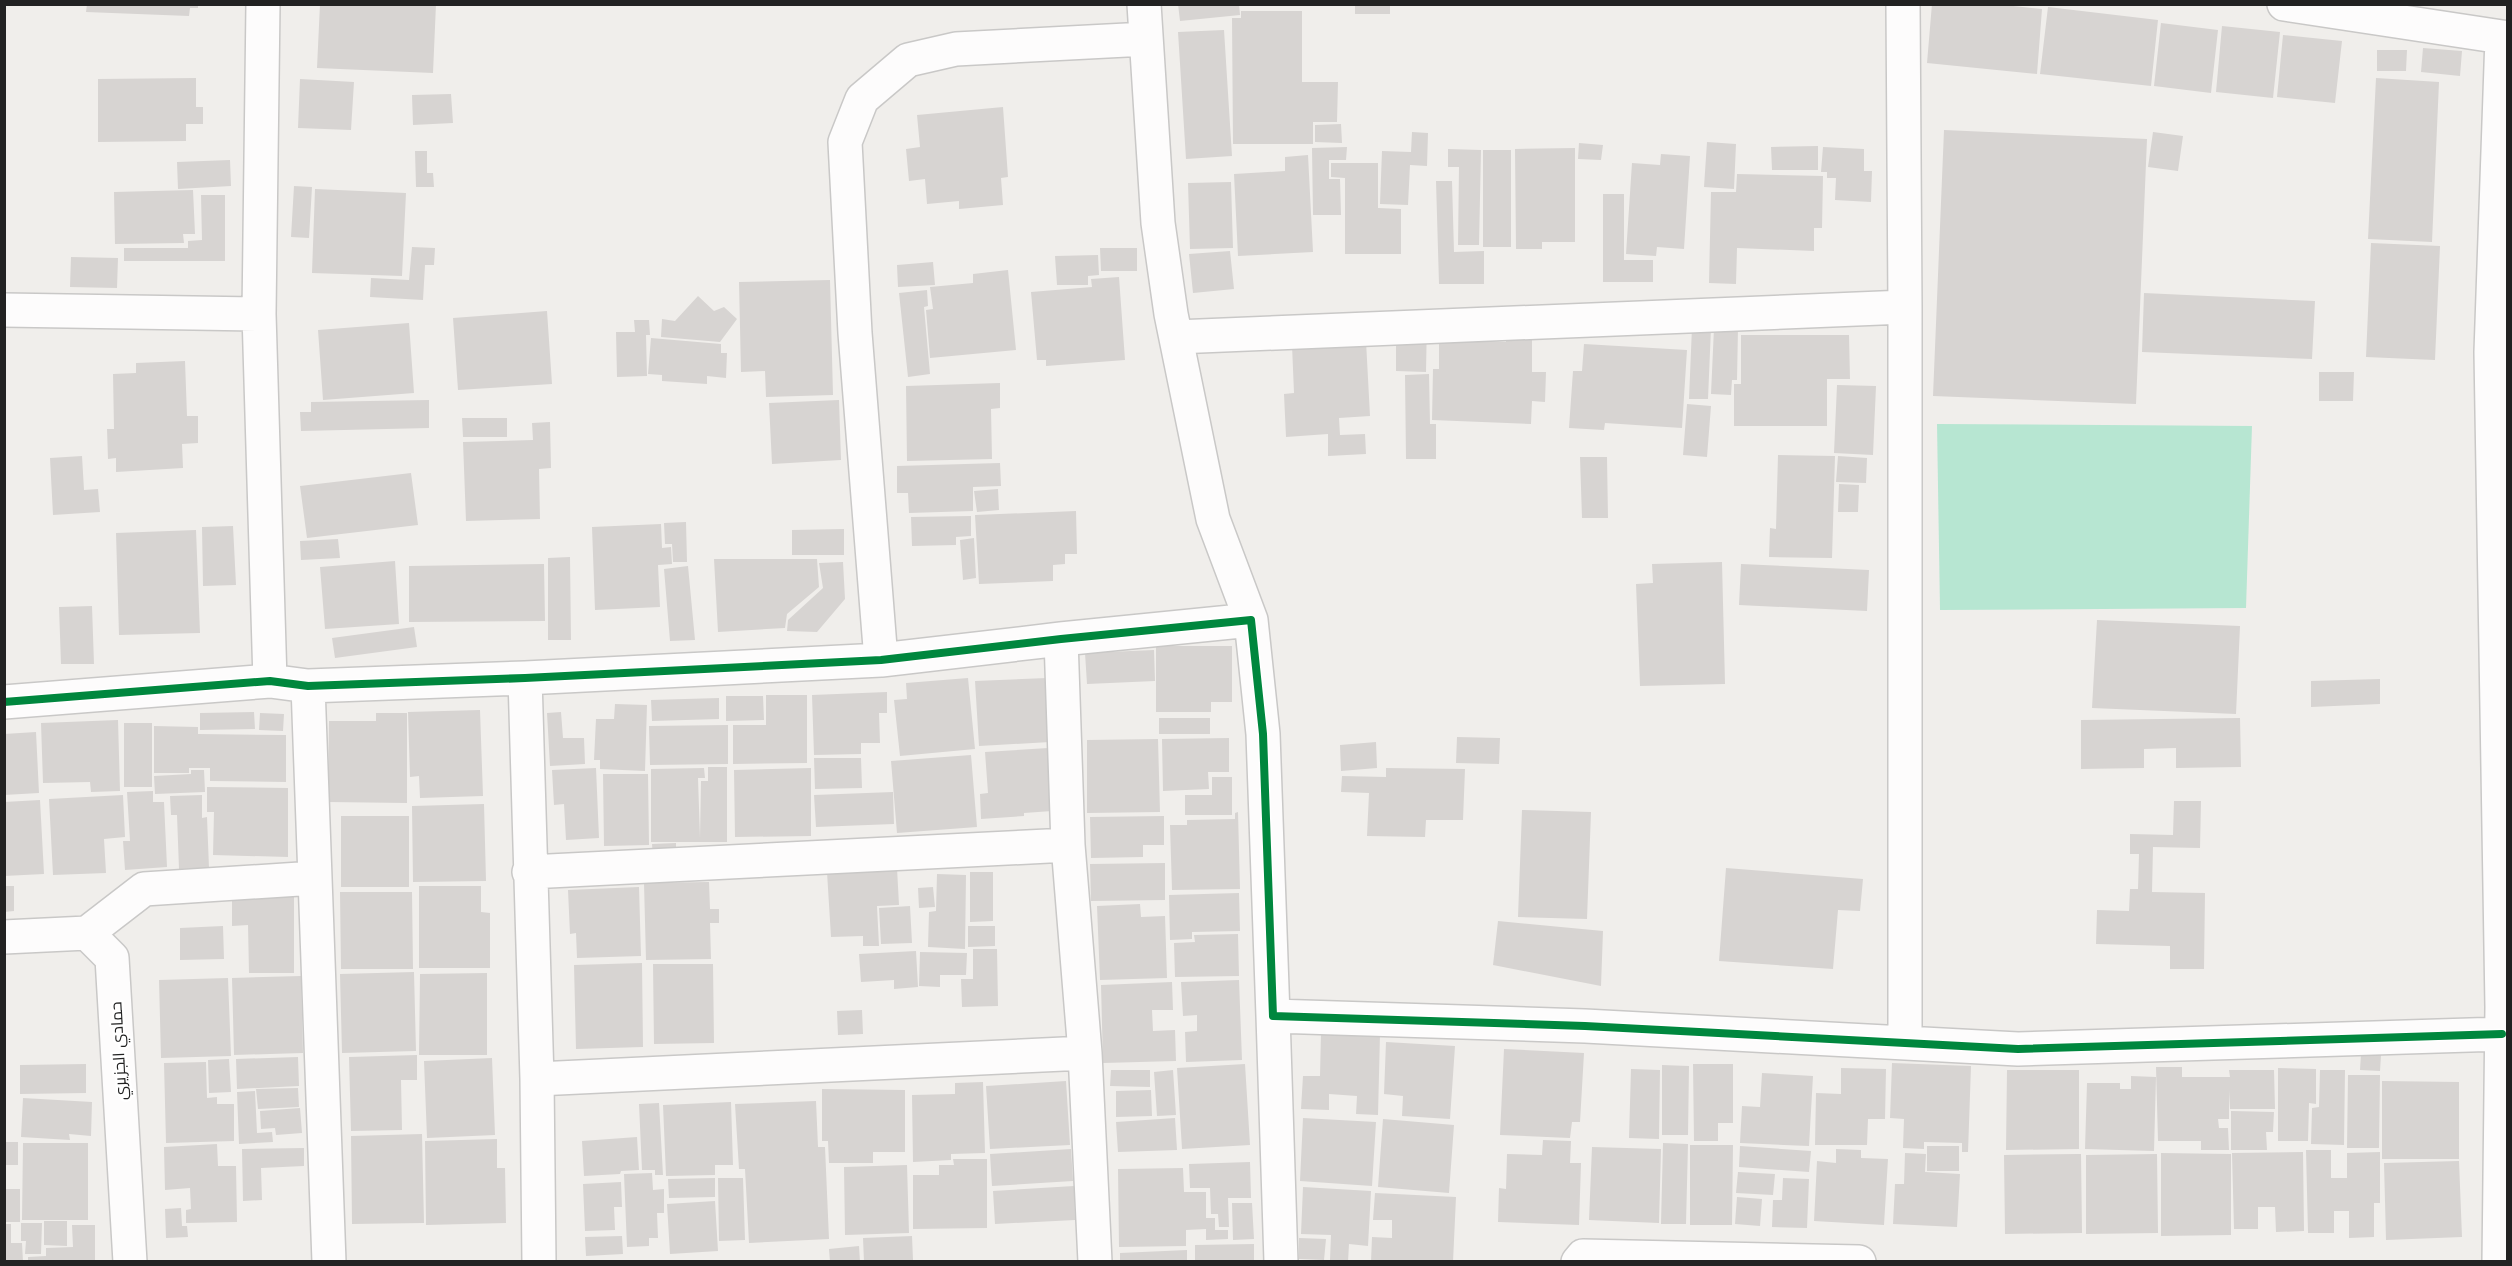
<svg xmlns="http://www.w3.org/2000/svg" width="2512" height="1266" viewBox="0 0 2512 1266" font-family="Arial,Cairo,sans-serif">
	<style>
		.pitch { fill: #b7e6d2 }
		.building { fill: #d7d4d2 }
		.lines { fill: none; stroke-linecap: round; stroke-linejoin: round }
		.minor-casing { stroke: #c9c8c7; stroke-width: 36 }
		.minor { stroke: #fdfcfc; stroke-width: 33 }
		.cycleway-casing { stroke: #fff; stroke-width: 11 }
		.cycleway { stroke: #00873e; stroke-width: 8 }
		.labels { text-anchor: middle; stroke-width: 5; stroke-linejoin: round; paint-order: stroke }
		.street-label { font-size: 16px; fill: #222; stroke: #fff }
	</style>
	<rect width="100%" height="100%" fill="#f0eeeb"/>
	<path class="pitch" d="M1937 424 2252 426 2246 608 1940 610Z"/>
	<path class="building" d="M87 4H198V8H190L189 16 86 12Z
		M320 4H436L433 73 317 68Z
		M1178 4H1239L1240 15 1180 21Z
		M1355 4H1390V14H1355Z
		M1932 4H1995L2042 9 2037 74 1927 63Z
		M2048 7 2158 20 2151 86 2040 74Z
		M1241 11H1302V82H1338L1337 122H1313V144H1233L1232 18H1241Z
		M2161 23 2218 30 2211 93 2154 86Z
		M2222 26 2280 32 2273 98 2216 92Z
		M1224 30 1232 156 1186 159 1178 32Z
		M2283 35 2342 41 2335 103 2277 97Z
		M2423 48 2462 51 2460 76 2421 72Z
		M2377 50H2407L2406 71H2377Z
		M196 78V107H203V124H186V141L98 142V79Z
		M2376 78 2439 82 2432 242 2368 239Z
		M300 79 354 82 351 130 298 128Z
		M451 94 453 123 413 125 412 95Z
		M1003 107 1008 177 1001 178 1003 205 959 209V201L927 204 925 179 909 181 906 149 920 147 917 115Z
		M1341 124 1342 143 1315 142V125Z
		M1944 130 2147 139 2136 404 1933 396Z
		M1412 132 1428 133 1427 166 1410 165 1408 205 1380 204 1382 151 1411 152Z
		M2153 132 2183 136 2178 171 2148 167Z
		M1707 142 1736 144 1734 189 1704 187Z
		M1579 143 1603 145 1601 160 1578 159Z
		M1818 146V170H1772L1771 147Z
		M1347 147 1346 160H1329V179H1340L1341 215H1313L1312 148Z
		M1823 147 1864 149V171H1872L1871 202 1835 200 1836 178H1827V172H1821Z
		M1575 148V242H1542V249H1516L1515 149Z
		M1448 149 1481 150 1479 245H1458L1459 167H1448Z
		M1483 150H1511V247H1483Z
		M415 151H427V173H433L434 187H416Z
		M1661 154 1690 156 1684 249 1657 247 1656 256 1626 254 1632 163 1660 165Z
		M1308 155 1313 252 1238 256 1234 174 1285 171V157Z
		M230 160 231 186 178 189 177 162Z
		M1331 163H1378V208L1401 209V254H1345V178L1331 177Z
		M1737 174 1823 176 1822 228H1814V251L1737 248 1736 284 1709 283 1711 192H1736Z
		M1436 181H1452L1454 252 1484 251V284H1439Z
		M1231 182 1233 248 1190 249 1188 183Z
		M294 186 312 187 309 238 291 237Z
		M315 189 406 193 402 276 312 273Z
		M193 190 195 234H183L184 243 115 244 114 192Z
		M1603 194H1624V260H1653V282H1603Z
		M201 195H225V261H124V248H188V241L202 240Z
		M2371 243 2440 246 2435 360 2366 357Z
		M412 247 435 248 434 265H425L423 300 370 297 371 278 409 280Z
		M1100 248H1137V271H1101Z
		M1230 251 1234 289 1193 293 1189 254Z
		M1098 255 1099 275 1088 276V285H1057L1055 256Z
		M71 257 118 258 117 288 70 287Z
		M933 262 935 285 898 287 897 265Z
		M1008 270 1016 350 930 358 926 310 933 309 930 287 973 283V274Z
		M1119 277 1125 360 1046 366V360H1037L1031 292 1092 287 1091 279Z
		M830 280 833 395 766 397 765 371 741 372 739 282Z
		M927 290 928 306 924 307 930 374 908 377 899 293Z
		M2144 293 2315 301 2312 359 2142 352Z
		M698 296 714 311 724 307 737 319 720 342 661 337 662 319 675 321Z
		M547 311 552 384 458 390 453 318Z
		M1396 319H1427L1426 372 1396 371Z
		M634 320H649L650 335H646L647 376 617 377 616 332H635Z
		M409 323 414 393 323 400 318 330Z
		M1692 327 1711 328 1708 399H1689Z
		M1714 328H1738L1737 380H1732L1731 395 1711 394Z
		M1506 335 1532 336V372H1546L1545 402 1532 401 1531 424 1432 420 1433 369H1439V339L1506 342Z
		M1741 335H1849L1850 379H1827V426H1734V384H1741Z
		M651 338 721 344V353H727L726 378 707 376V384L662 381V375L648 374Z
		M1366 341 1370 416 1339 418 1340 435 1365 434 1366 454 1328 456V434L1286 437 1284 394 1294 393 1292 345Z
		M1584 344 1687 350 1682 428 1605 423 1604 430 1569 428 1573 371H1582Z
		M185 361 187 416H198V443L182 444 183 468 116 472V458L108 459 107 429H114L113 374 136 373V363Z
		M2319 372H2354L2353 401H2319Z
		M1429 374 1430 424H1436V459H1406L1405 375Z
		M1000 383V408L991 409 992 459 907 461 906 386Z
		M1837 385 1876 386 1873 455 1834 453Z
		M429 400V428L301 431 300 412H311V402Z
		M839 400 841 460 772 464 769 403Z
		M1687 404 1711 406 1707 457 1683 455Z
		M462 418H507V437H463Z
		M550 422 551 468 539 469 540 519 466 521 463 442 533 440 532 423Z
		M1778 455 1835 456 1832 558 1769 557 1770 528 1776 529Z
		M82 456 84 490 98 489 100 512 53 515 50 458Z
		M1838 456 1867 458 1866 483 1836 482Z
		M1580 457H1607L1608 518H1582Z
		M1000 463 1001 486 973 487V511L909 513 908 493H897V466Z
		M411 473 418 525 307 538 300 486Z
		M1839 484 1859 485 1858 512H1838Z
		M998 489 999 510 977 512 974 491Z
		M1076 511 1077 554H1065V564L1053 565V581L979 584 975 515Z
		M971 516V536L956 537V545L912 546 911 517Z
		M686 522 687 562H673L672 544H665L664 523Z
		M661 524 662 548 671 547 672 564 658 565 660 607 595 610 592 527Z
		M233 526 236 585 203 586 202 527Z
		M844 529V555H792V530Z
		M196 530 200 633 119 635 116 533Z
		M974 538 976 578 963 580 960 540Z
		M338 539 340 558 301 560 300 541Z
		M570 557 571 640H548V558Z
		M714 559H817L819 587 787 614 785 628 718 632Z
		M395 561 399 624 325 629 320 567Z
		M843 562 845 599 817 632 787 631 788 620 823 588 819 563Z
		M1722 562 1725 684 1640 686 1636 584 1653 583 1652 564Z
		M544 564 545 621 409 622V566Z
		M1741 564 1869 570 1867 611 1739 605Z
		M688 566 695 640 670 641 664 569Z
		M92 606 94 664H61L59 607Z
		M2097 620 2240 626 2236 714 2092 708Z
		M414 627 417 647 335 658 332 638Z
		M1156 646H1232V702H1211V712H1156Z
		M1154 650 1155 681 1087 684 1085 653Z
		M968 678 975 749 900 756 894 700 907 699 906 683Z
		M1047 678 1050 742 979 746 975 681Z
		M2380 679V704L2311 707V681Z
		M887 692V713H879L880 743H861V754L814 755 812 695Z
		M766 695H807V763L733 764V725H766Z
		M726 696H763L764 720 726 721Z
		M719 698V719L652 721 651 700Z
		M615 704 647 705 645 771 600 769V760H594L596 719H614Z
		M480 710 483 796 420 798 419 776 410 777 408 712Z
		M254 712 255 729 200 730V713Z
		M561 712 563 738H584L585 764 550 766 547 713Z
		M260 713 284 714 283 731 259 730Z
		M376 713H407V803L328 802 329 721H376Z
		M1159 718H1210V734H1159Z
		M2240 718 2241 767 2176 768V748L2144 749V768L2081 769V720Z
		M118 720 120 791 91 792 90 782 43 783 41 723Z
		M124 723H152V787H124Z
		M728 725V764L650 765 649 726Z
		M154 726 198 727V734L286 735V782L210 781V768H189V773H154Z
		M36 732 39 793 4 795V734Z
		M1457 737 1500 738 1499 764 1456 763Z
		M1229 738V772H1208L1209 789 1163 791 1162 739Z
		M1158 739 1160 812 1087 813V740Z
		M1376 742 1377 768 1341 771 1340 745Z
		M1048 748 1052 811 1024 813V816L981 819 980 794 988 793 985 752Z
		M971 755 977 827 897 833 891 761Z
		M814 758H861L862 788 815 789Z
		M708 767H727V842H651V769L704 768 705 778H698L700 838 701 781H708Z
		M596 768 599 838 566 840 564 804 554 805 552 770Z
		M811 768V836L735 837 734 770Z
		M1386 768 1465 769 1463 820H1426L1425 837 1367 836 1369 793 1341 792 1342 776 1386 777Z
		M191 770H204L205 792 155 794 154 776 191 774Z
		M603 774H648L649 845 604 846Z
		M1212 777H1232V815H1185V795H1212Z
		M207 787 288 788V857L213 855 214 812H207Z
		M153 791V802H164L167 867 125 870 123 841H130L127 792Z
		M893 792 894 824 816 827 814 795Z
		M123 795 125 837 104 839 106 873 53 875 49 799Z
		M202 795V818L207 817 209 868 179 869 177 815H171L170 796Z
		M40 800 44 874 4 876V802Z
		M2174 801H2201L2200 848 2153 847 2152 892 2205 893 2204 969H2170V946L2096 944 2097 910 2129 911 2130 889H2138L2139 854H2130V834L2173 835Z
		M484 804 486 881 413 882 412 806Z
		M1522 810 1591 812 1587 919 1518 917Z
		M1238 812 1240 889 1172 890 1170 825H1187V820L1235 819V813Z
		M341 816H409V887H341Z
		M1164 816V845H1143V857L1091 858 1090 817Z
		M676 843V857L653 858 652 844Z
		M1165 863V900L1091 901 1090 864Z
		M897 868 899 905 877 906 879 946H863V936L831 937 827 872Z
		M1726 868 1863 879 1860 911 1838 910 1833 969 1719 961Z
		M970 872H993V921L970 922Z
		M937 874 966 875 965 949 928 947 929 912 936 911Z
		M709 882 710 909H719V923H710L711 959 646 960 644 883Z
		M4 886H14V911L4 912Z
		M419 886H481V912L490 913V968H419Z
		M639 887 641 956 577 958 576 933 570 934 568 890Z
		M933 887 935 907 919 908 918 888Z
		M261 889 294 890V973H249L248 925 232 926V899H261Z
		M340 892H412L413 969H341Z
		M1239 893 1240 931 1192 932V939L1170 940 1169 895Z
		M1140 904 1141 917 1165 916 1167 978 1100 980 1097 906Z
		M910 906 912 943 881 944 879 908Z
		M1498 921 1603 931 1601 986 1493 965Z
		M223 926 224 959 180 960V928Z
		M968 926H995V946L968 947Z
		M1238 934 1239 976 1175 977 1174 943 1195 942 1194 935Z
		M973 949H997L998 1006 962 1007 961 979H973Z
		M916 951 918 987 894 989V980L861 982 859 954Z
		M920 952 967 953 966 975H940V987L919 986Z
		M642 963 643 1047 576 1049 574 965Z
		M653 964H713L714 1043 654 1044Z
		M414 972 416 1051 342 1053 340 974Z
		M487 973V1055H419L420 974Z
		M301 976 303 1053 234 1055 232 978Z
		M228 978 231 1056 161 1058 159 980Z
		M1239 980 1242 1060 1186 1062 1185 1032 1197 1031V1015L1183 1016 1181 982Z
		M1172 982 1173 1010H1152L1153 1031 1175 1030 1176 1061 1103 1063 1101 985Z
		M862 1010 863 1034 838 1035 837 1011Z
		M1321 1033 1380 1034 1378 1115 1356 1114 1357 1096 1329 1094V1110L1301 1109 1303 1076H1320Z
		M1386 1042 1455 1046 1450 1119 1402 1116 1403 1096 1384 1094Z
		M1504 1049 1584 1053 1580 1122H1572L1570 1138 1500 1135Z
		M2361 1054 2381 1055 2380 1071 2360 1070Z
		M417 1055V1080H401L402 1130 351 1131 349 1057Z
		M298 1057 299 1086 237 1089 236 1059Z
		M492 1058 495 1135 427 1138 424 1061Z
		M229 1059 231 1092 209 1093 208 1060Z
		M206 1062 207 1098 217 1097V1104H234V1141L166 1143 164 1063Z
		M1892 1063 1971 1066 1968 1152H1962V1143L1924 1142V1149L1903 1148 1904 1119 1890 1118Z
		M86 1064V1093L20 1094V1065Z
		M1245 1064 1250 1145 1182 1149 1177 1068Z
		M1693 1064H1733V1123H1718V1141H1694Z
		M1662 1065 1689 1066 1688 1135H1662Z
		M2156 1067H2182V1077H2230L2229 1070H2274L2275 1109H2230L2229 1091V1119H2218L2219 1128H2228L2229 1150H2201V1141H2158Z
		M1841 1068 1886 1069 1885 1119H1868L1867 1145H1815L1816 1093 1841 1094Z
		M2278 1068 2316 1069V1104L2309 1103 2308 1141H2278Z
		M1631 1069 1660 1070 1659 1139 1629 1138Z
		M1111 1070H1150V1087L1110 1086Z
		M1173 1070 1176 1115 1157 1116 1154 1072Z
		M2007 1070H2079V1149L2006 1150Z
		M2320 1070H2345L2344 1145 2311 1144 2312 1108 2319 1107Z
		M1762 1073 1813 1076 1809 1146 1740 1143 1742 1106 1760 1107Z
		M2348 1075H2380L2379 1148H2347Z
		M2131 1076 2156 1077 2154 1151 2085 1149 2087 1083H2120V1089H2131Z
		M1066 1081 1070 1145 990 1149 986 1086Z
		M2382 1081 2459 1082V1159H2382Z
		M983 1082 985 1153 951 1154V1160L913 1162 912 1095 955 1094V1083Z
		M298 1088 299 1107 258 1109 256 1089Z
		M822 1089 905 1090V1152H873V1163H829L828 1141H822Z
		M1151 1090 1152 1116 1116 1117V1091Z
		M255 1091 257 1133 272 1132 273 1142 239 1144 237 1092Z
		M23 1098 92 1102 91 1136 69 1134 70 1140 21 1137Z
		M816 1101 818 1147H825L829 1239 749 1243 745 1169H739L735 1104Z
		M731 1102 733 1165H715V1175L666 1176 663 1105Z
		M659 1103 663 1175H655V1170H642L639 1104Z
		M300 1108 302 1133 276 1135 275 1128 261 1129 260 1111Z
		M2231 1111 2274 1112 2273 1132H2266L2267 1150H2231Z
		M1175 1118 1177 1150 1118 1152 1116 1122Z
		M1303 1118 1376 1122 1372 1186 1300 1181Z
		M1383 1119 1454 1125 1449 1193 1378 1187Z
		M422 1134 424 1223 352 1224 351 1136Z
		M637 1137 639 1170 621 1171 620 1174 584 1176 582 1141Z
		M497 1139V1168H505L506 1223 426 1225 425 1141Z
		M1543 1140 1571 1141 1570 1163H1581L1579 1225 1498 1222 1499 1188 1506 1189 1507 1154 1542 1155Z
		M4 1142H18V1165H4Z
		M23 1143H88V1220H22Z
		M1663 1143 1688 1144 1686 1224H1661Z
		M217 1144 218 1166H236L237 1222 186 1223V1210L191 1209 190 1188 165 1190 164 1147Z
		M1690 1145H1733L1732 1225H1690Z
		M1740 1146 1811 1151 1809 1172 1739 1167Z
		M1927 1146H1959V1171H1927Z
		M1592 1147 1661 1149 1659 1223 1589 1220Z
		M304 1148V1166L261 1168 262 1200 243 1201 242 1149Z
		M1071 1149 1073 1181 992 1186 990 1154Z
		M1836 1149 1861 1150V1158L1888 1159 1884 1225 1814 1221 1817 1161 1836 1163Z
		M2306 1150H2331V1178H2347V1153L2380 1152V1203H2374V1237L2349 1238V1211H2334V1233H2308Z
		M2303 1152 2304 1231 2276 1232 2275 1207H2258V1229H2234L2232 1153Z
		M1905 1153 1926 1154 1925 1172 1960 1174 1957 1227 1893 1224 1895 1184H1904Z
		M2161 1153 2231 1154V1235L2161 1236Z
		M2078 1154H2081L2082 1233 2005 1234 2004 1155Z
		M2157 1154 2158 1233 2086 1234V1155Z
		M953 1159H987V1228L913 1229V1175H939V1165H954Z
		M2459 1161 2462 1237 2386 1240 2384 1163Z
		M1250 1162 1251 1198H1228L1229 1227H1219L1218 1214H1211L1210 1188H1190L1189 1164Z
		M907 1165 909 1233 845 1235 844 1167Z
		M1183 1168 1184 1192H1206V1218H1215V1230H1228V1239L1206 1240V1229L1186 1230V1246L1119 1247 1118 1169Z
		M1738 1172 1775 1174 1773 1195 1736 1193Z
		M652 1173 653 1190 664 1189V1213H657L658 1238H649V1246L627 1247 624 1174Z
		M715 1178V1197L669 1198 668 1179Z
		M718 1178H743L745 1240 719 1241Z
		M1783 1178 1809 1179 1807 1228 1772 1227 1773 1200H1782Z
		M621 1182 622 1207H614L615 1230 585 1231 583 1184Z
		M1074 1186 1075 1220 995 1224 993 1191Z
		M1303 1187 1371 1191 1368 1246 1349 1244 1348 1262 1330 1260 1331 1235 1301 1234Z
		M4 1189H20V1222H4Z
		M1375 1193 1456 1197 1453 1262H1371L1372 1237 1392 1238V1220H1373Z
		M1737 1197 1762 1199 1760 1226 1735 1224Z
		M715 1201 718 1251 670 1254 667 1204Z
		M1232 1203H1252L1254 1239 1233 1240Z
		M181 1208 182 1226H187L188 1237 166 1238 165 1209Z
		M44 1221H67V1246L44 1245Z
		M21 1223H42L41 1254H25L26 1241H21Z
		M4 1224H11V1243H22L23 1262H4Z
		M72 1225H95V1262H28V1257L46 1256V1248L73 1247Z
		M622 1236 623 1254 586 1256 585 1237Z
		M912 1236 913 1260 864 1262 863 1238Z
		M1299 1238 1326 1239 1324 1260 1299 1259Z
		M1254 1244V1262H1195V1245Z
		M859 1246 860 1262H830L829 1249Z
		M1187 1250V1262H1120V1253Z"/>
	<g class="lines">
		<defs>
			<path id="minor" d="M263 4 259 314 270 681
				M1144 4 1158 223 1171 314 1213 519 1251 620
				M1903 4 1905 307V1043
				M2284 4 2502 37
				M4 310 259 314
				M1176 337 1905 307
				M1061 639 1068 845 1085 1053 1095 1262
				M881 660 855 333 845 142 862 99 908 60 956 49 1146 39
				M525 678 537 1079 539 1262
				M308 686 329 1262
				M4 702 270 681 308 686 525 678 881 660 1061 639 1251 620 1263 734 1273 1016 1585 1026 2018 1049 2502 1034
				M529 872 1068 845
				M87 933 144 889 315 878
				M4 937 87 933 112 958 130 1262
				M1273 1016 1281 1262
				M537 1079 1085 1053
				M1578 1262 1583 1256 1859 1262
				M2499 1262 2502 1007 2491 352 2502 37 2508 38"/>
		</defs>
		<use href="#minor" class="minor-casing"/>
		<use href="#minor" class="minor"/>
		<defs>
			<path id="cycleway" d="M4 702 270 681 308 686 525 678 881 660 1061 639 1251 620 1263 734 1273 1016 1585 1026 2018 1049 2502 1034"/>
		</defs>
		<use href="#cycleway" class="cycleway-casing"/>
		<use href="#cycleway" class="cycleway"/>
	</g>
	<g class="labels">
		<g class="street-label">
			<text transform="translate(118 1051) rotate(-93)" y="6">حمادي الجزيري</text>
		</g>
	</g>
	<rect width="2512" height="1266" fill="none" stroke="#222222" stroke-width="12"/>
</svg>
